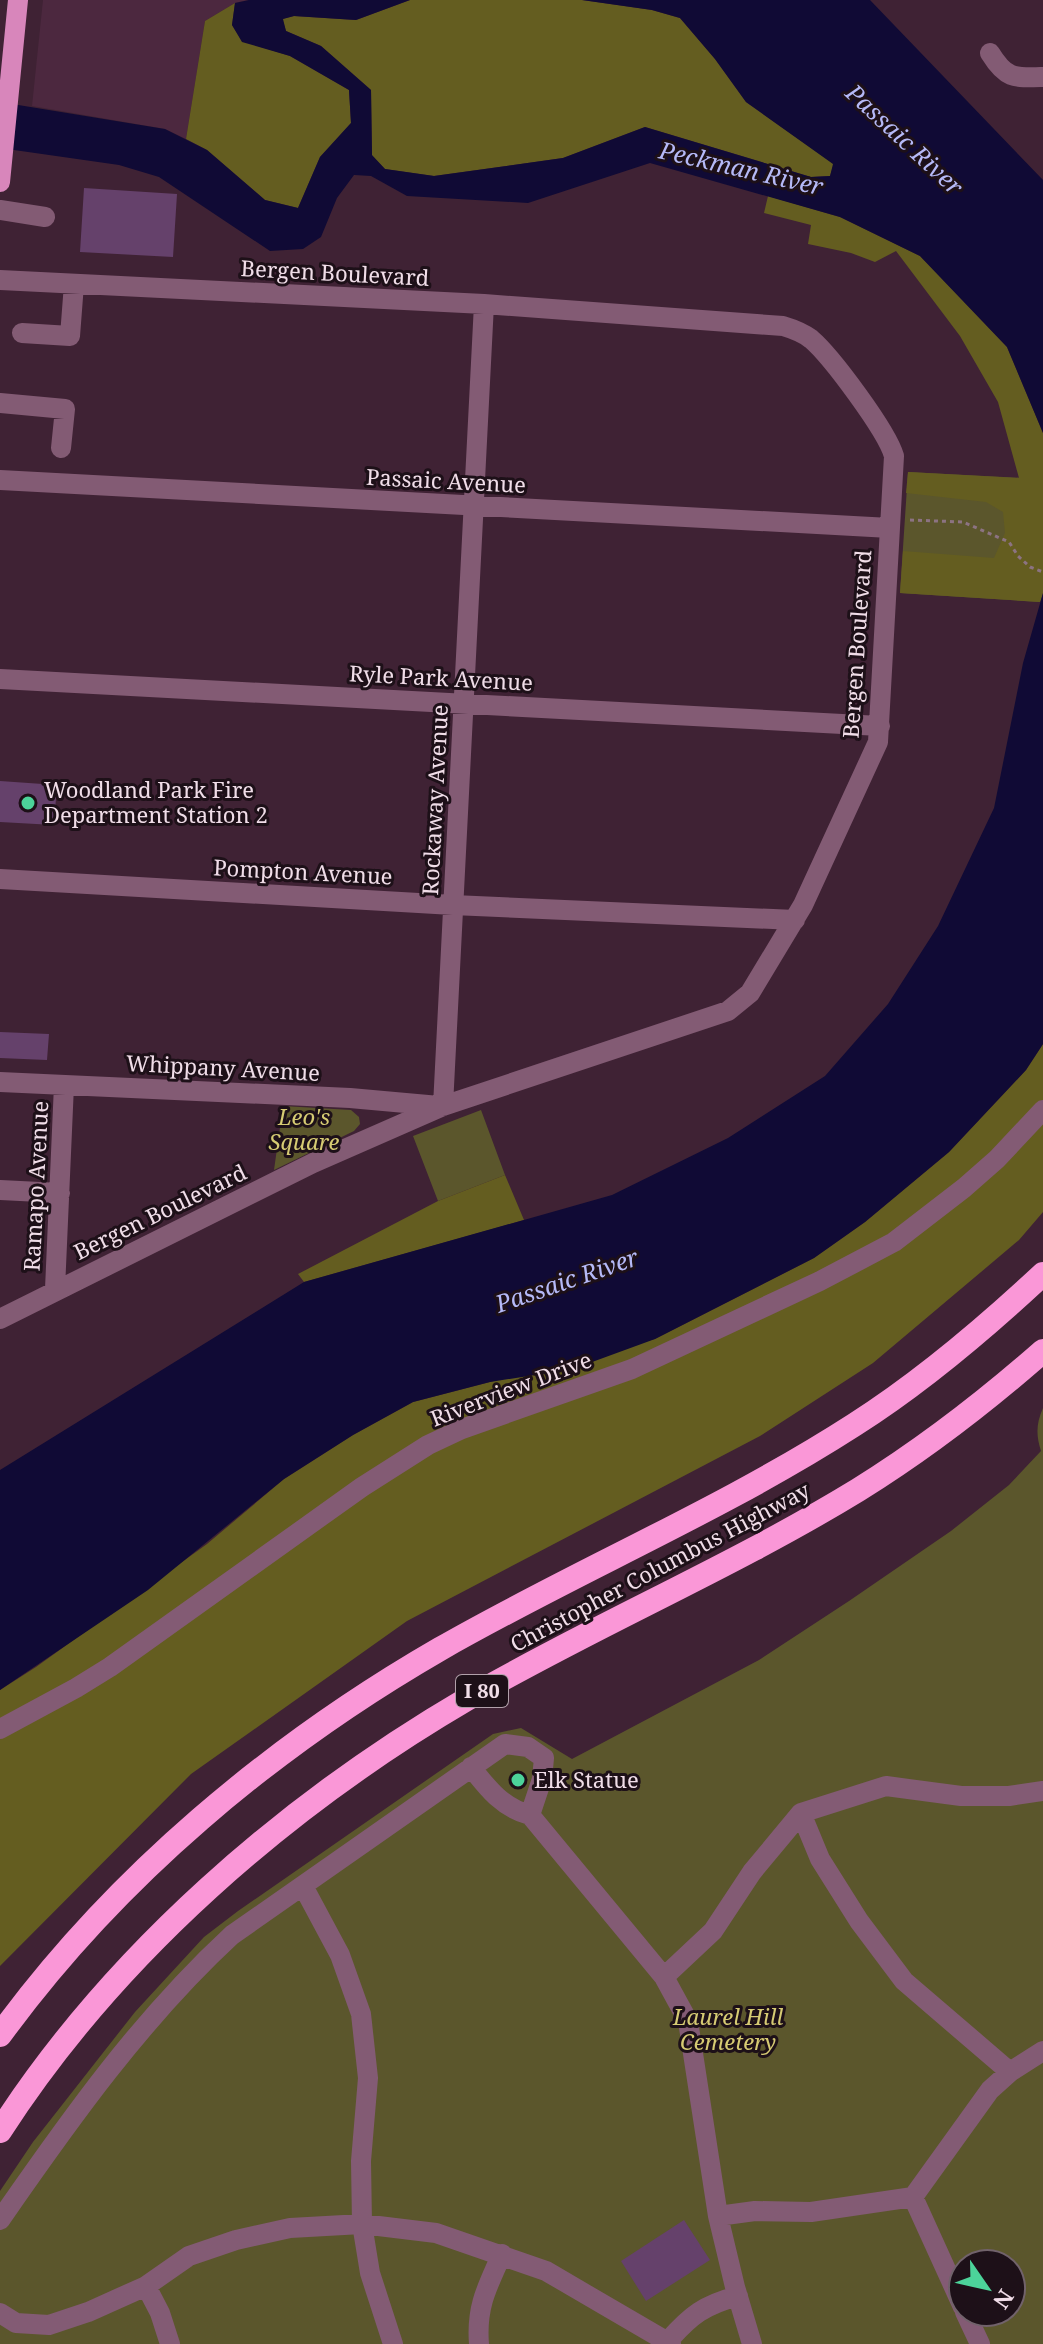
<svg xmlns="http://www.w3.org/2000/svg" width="1043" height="2344" viewBox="0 0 1043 2344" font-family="'Noto Serif',serif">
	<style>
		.built { fill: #4c283f }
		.green { fill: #5b562c; fill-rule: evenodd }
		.forest { fill: #645d20 }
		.water { fill: #100a35 }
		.building { fill: #65416b }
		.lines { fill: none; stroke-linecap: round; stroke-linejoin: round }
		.path { stroke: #8c7382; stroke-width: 3; stroke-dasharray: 4 4; stroke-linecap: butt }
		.minor { stroke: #835b74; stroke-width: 20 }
		.major { stroke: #d886bb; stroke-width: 20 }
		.highway { stroke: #fa97d7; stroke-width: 24 }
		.poi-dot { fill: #4cd39a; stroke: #1d1018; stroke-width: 3 }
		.labels { text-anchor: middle; stroke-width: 6; stroke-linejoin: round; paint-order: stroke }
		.shield { fill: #1d1018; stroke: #b1a0aa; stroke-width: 2 }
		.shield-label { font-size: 20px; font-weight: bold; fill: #f0dde8 }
		.street-label { font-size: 22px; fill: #f0dde8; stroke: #1d1018 }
		.poi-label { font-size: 22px; fill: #f0dde8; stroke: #1d1018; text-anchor: start }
		.park-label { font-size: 22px; font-style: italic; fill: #d6cb73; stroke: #1d1018 }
		.water-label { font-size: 24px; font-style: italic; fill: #b5b9f7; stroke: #1d1018 }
	</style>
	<rect width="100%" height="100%" fill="#3f2234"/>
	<path class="built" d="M43 0H248L235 3 205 21 186 139 165 129 32 106Z"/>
	<path class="green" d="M908 472 1043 479V593L1040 602 900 593Z
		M283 1106 351 1110 359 1117 360 1124 354 1131 274 1170Z
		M481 1110 505 1175 438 1201 413 1136Z
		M1043 1408V2344H0V2191L33 2142 135 2012 204 1937 238 1911 493 1734 521 1728 572 1759 759 1660 849 1601 951 1531 1009 1485 1041 1451C1036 1435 1036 1424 1043 1408ZM963 2264H1011V2312H963Z"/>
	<path class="forest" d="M410 0H582L652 10 680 18 715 59 746 102 834 164 830 176 811 177 645 127 563 158 434 176 385 169 372 156 371 90 321 46 286 31 282 19 294 16 356 20Z
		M235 3 232 25 242 41 290 56 349 90 351 123 320 157 298 208 265 200 207 150 186 139 205 21Z
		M768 196 840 217 920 256 1007 347 1043 433V593L1040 602 900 593 903 551 994 558 1005 533 1003 512 986 502 906 493 908 472 1019 478 998 402 960 336 896 251 875 262 851 253 808 244 811 225 764 213Z
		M1043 1044V1212L1019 1240 873 1363 760 1436 407 1621 191 1774 0 1966V1690L36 1667 207 1544 284 1479 353 1435 413 1402 655 1339 814 1258 865 1222 949 1152 1026 1070Z
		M505 1175 524 1220 304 1282 298 1274 438 1201Z"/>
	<path class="water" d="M249 0H410L356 20 294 16 283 19 286 31 321 46 371 90 372 155 385 169 434 176 563 158 645 127 811 177 830 176 833 164 746 102 715 59 680 18 652 10 582 0H870L1043 180V433L1007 347 920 256 840 217 650 163 528 203 407 196 371 176 354 175 337 198 321 237 303 249 270 251 159 177 119 165 0 148V102L165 129 207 150 265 200 298 208 320 157 351 123 349 90 290 56 242 42 232 25 235 3Z
		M1043 593V1044L1026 1070 949 1152 865 1222 814 1258 655 1339 573 1369 490 1382 413 1402 353 1435 284 1479 148 1590 0 1690V1470L304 1282 612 1195 728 1138 825 1076 888 1004 938 926 994 808 1023 663Z"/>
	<path class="building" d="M84 188 177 194 173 257 80 252Z
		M0 781 57 785 54 825 0 822Z
		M0 1032 49 1034 47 1060 0 1058Z
		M684 2220 710 2260 646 2301 621 2261Z"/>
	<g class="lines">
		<path class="path" d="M910 520 963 522 1009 542 1018 556 1030 567 1043 572"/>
		<path class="minor" d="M990 53C1006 79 1014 78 1043 77
			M0 210 45 217
			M0 280 484 304 783 326C793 329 802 332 811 339 831 356 887 431 894 456L878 742 803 905 750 993 728 1011 443 1106 313 1163 0 1319
			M22 333 70 336 74 284
			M0 403 65 409 61 448
			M0 480 890 528
			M0 679 880 726
			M0 879 453 905 795 920
			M0 1082 350 1098 439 1106
			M443 1106 484 304
			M0 1190 60 1193
			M55 1289 64 1085
			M0 1729 76 1688 110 1667 362 1487 428 1445 462 1429 632 1369 820 1281 894 1242 964 1188 997 1159 1043 1110
			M471 1767C488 1789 503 1808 530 1815L664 1977 688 2021 718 2216 735 2287 752 2344
			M801 1813 820 1859 859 1921 904 1981 1010 2072
			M303 1886 340 1955 361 2014 368 2078 361 2161 362 2224 370 2273 393 2344
			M664 1977 713 1931 752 1872 801 1813 886 1786 961 1796H1009L1043 1791
			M913 2197 963 2307
			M718 2216 755 2211 811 2212 913 2197 990 2090 1010 2072 1043 2051
			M0 2220C70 2119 141 2019 232 1935L505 1744 528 1747 544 1758 542 1779 530 1815
			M146 2286 160 2313 170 2344
			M965 2312 980 2344
			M0 2313 16 2323 49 2325 88 2312 146 2286 189 2256 236 2240 290 2228 362 2224 436 2233 546 2271 671 2344
			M668 2341C691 2315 704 2305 738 2296
			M479 2344C476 2307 487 2287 502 2254"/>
		<path class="major" d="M0 182 18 0"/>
		<path class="highway" d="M0 2035C115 1877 272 1746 440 1649 576 1571 722 1510 854 1425 922 1382 984 1329 1043 1274
			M0 2131C114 1954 286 1805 467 1699 595 1625 732 1567 858 1490 924 1449 985 1402 1043 1351"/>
	</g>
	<g class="poi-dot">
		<circle cx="28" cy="803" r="8"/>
		<circle cx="518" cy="1780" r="8"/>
	</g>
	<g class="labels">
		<rect class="shield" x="456" y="1675" width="52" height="32" rx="6"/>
		<g class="shield-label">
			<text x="482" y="1698">I 80</text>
		</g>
		<g class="street-label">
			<text transform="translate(335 273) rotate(3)" y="8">Bergen Boulevard</text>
			<text transform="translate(446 481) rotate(3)" y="8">Passaic Avenue</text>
			<text transform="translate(857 644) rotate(-86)" y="8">Bergen Boulevard</text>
			<text transform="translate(441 678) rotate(3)" y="8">Ryle Park Avenue</text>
			<text transform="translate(435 800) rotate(-87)" y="8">Rockaway Avenue</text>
			<text transform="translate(303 872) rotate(3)" y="8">Pompton Avenue</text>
			<text transform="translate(223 1068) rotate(3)" y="8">Whippany Avenue</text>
			<text transform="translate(36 1186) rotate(-87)" y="8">Ramapo Avenue</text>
			<text transform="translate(160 1212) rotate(-26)" y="8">Bergen Boulevard</text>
			<text transform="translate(511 1389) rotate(-21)" y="8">Riverview Drive</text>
			<text transform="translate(660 1567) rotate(-28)" y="8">Christopher Columbus Highway</text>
		</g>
		<g class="poi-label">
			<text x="44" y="798">Woodland Park Fire<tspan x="44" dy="25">Department Station 2</tspan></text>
			<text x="534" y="1788">Elk Statue</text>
		</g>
		<g class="park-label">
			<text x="304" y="1125">Leo's<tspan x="304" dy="25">Square</tspan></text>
			<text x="728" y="2025">Laurel Hill<tspan x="728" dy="25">Cemetery</tspan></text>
		</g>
		<g class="water-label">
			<text transform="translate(904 140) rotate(43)" y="8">Passaic River</text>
			<text transform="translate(741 169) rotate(13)" y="8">Peckman River</text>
			<text transform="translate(567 1281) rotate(-19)" y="8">Passaic River</text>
		</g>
	</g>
	<g transform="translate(987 2288) rotate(124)"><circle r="38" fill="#1d1018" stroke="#71626b" stroke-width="2"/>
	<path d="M0-6L14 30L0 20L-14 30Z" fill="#4cd39a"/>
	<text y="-12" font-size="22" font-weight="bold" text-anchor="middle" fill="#f0dde8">N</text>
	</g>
</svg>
